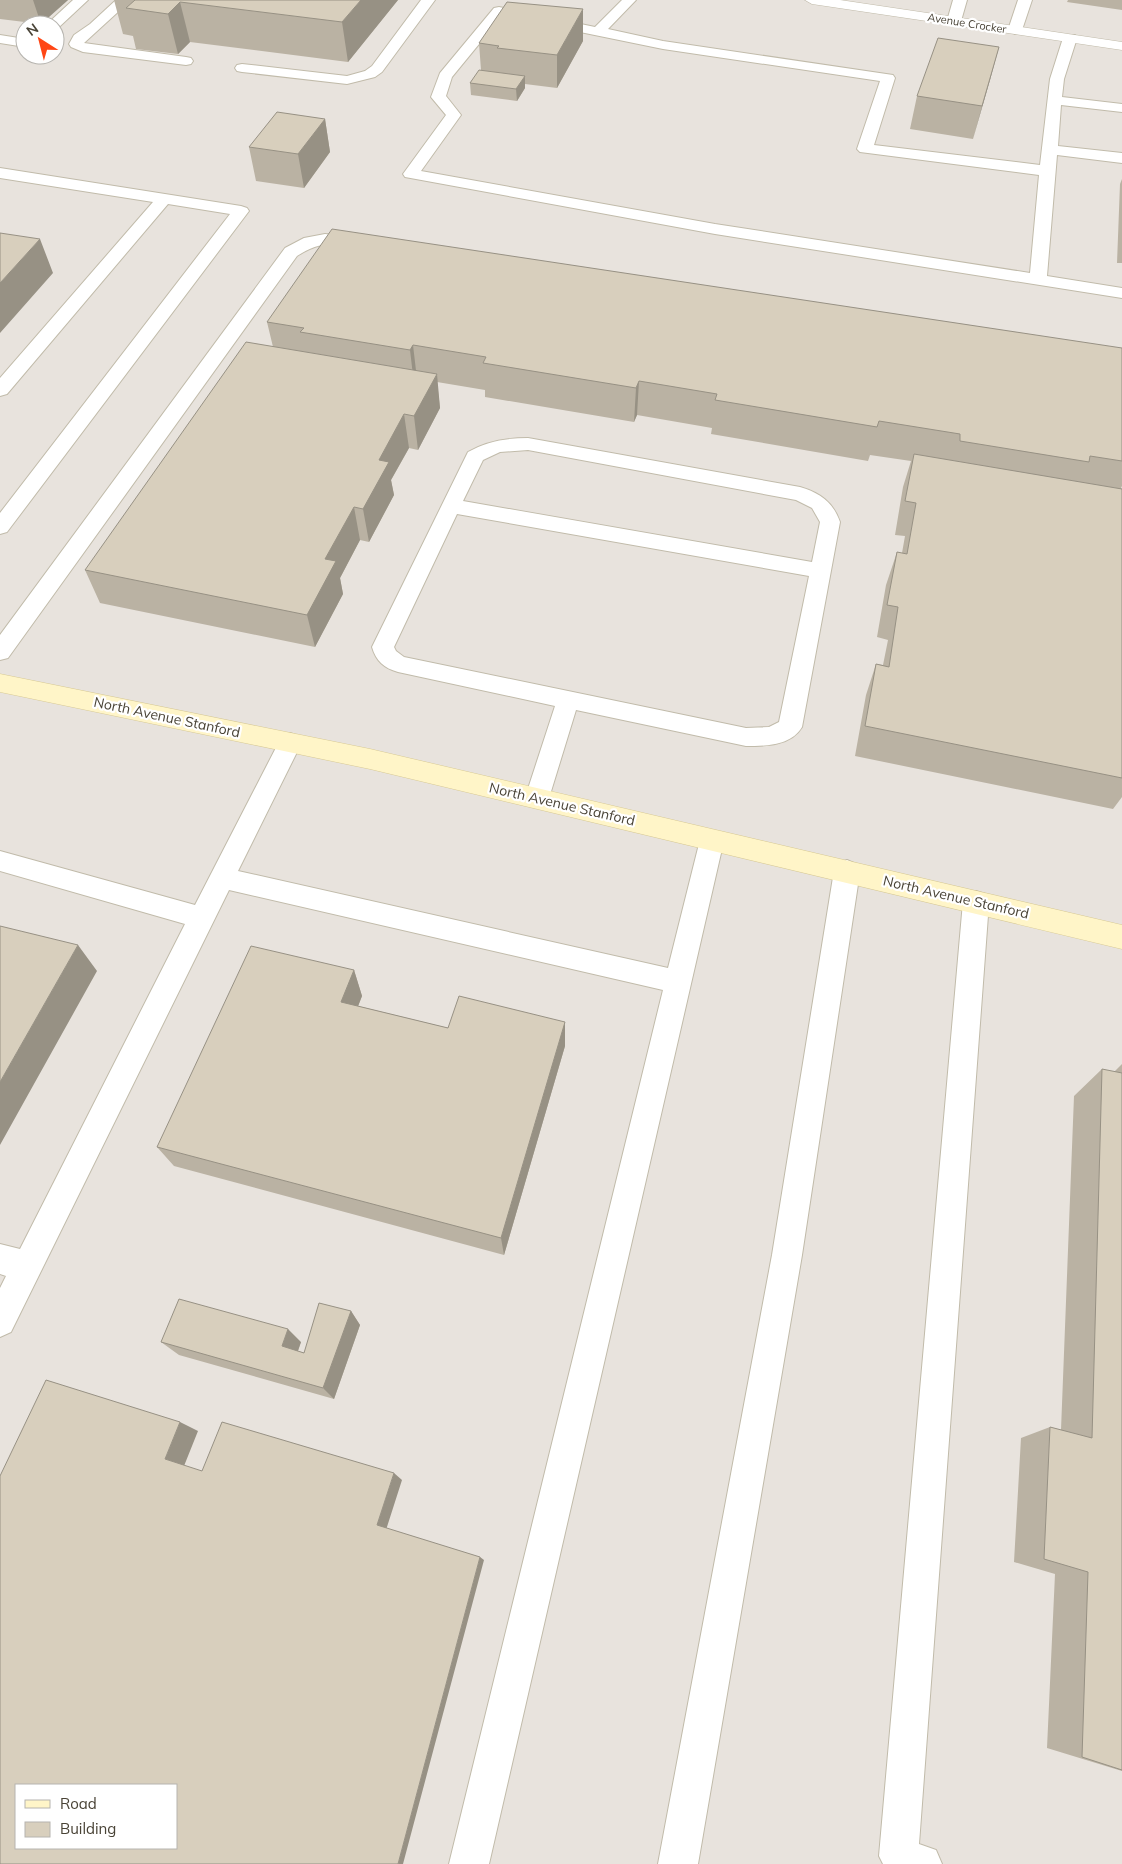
<svg xmlns="http://www.w3.org/2000/svg" width="1122" height="1864" viewBox="0 0 1122 1864" font-family="Mulish,sans-serif">
	<style>
		.industrial { fill: #e8e3dd; fill-rule: evenodd }
		.lines { fill: none; stroke-linecap: round; stroke-linejoin: round }
		.lane-casing { stroke: #c1bbaa; stroke-width: 2 }
		.street-casing { stroke: #c1bbaa; stroke-width: 1 }
		.secondary-casing { stroke: #d8ca95; stroke-width: 1 }
		.lane { fill: #fff; fill-rule: evenodd }
		.street { fill: #fff; fill-rule: evenodd }
		.secondary { fill: #fff5c8; fill-rule: evenodd }
		.wall { fill: #bab2a3 }
		.shaded-wall { fill: #979184 }
		.building { fill: #d8cfbd; stroke: #979184; fill-rule: evenodd }
		.labels { text-anchor: middle; stroke-width: 4.5; stroke-linejoin: round; paint-order: stroke }
		.far-street-label { font-size: 11px; fill: #494336; stroke: #fff }
		.street-label { font-size: 14px; fill: #494336; stroke: #fff }
	</style>
	<rect width="100%" height="100%" fill="#f5f2e8"/>
	<path class="industrial" d="M0 0H1122V1864H0ZM25 25H55V55H25ZM16 1785H176V1848H16Z"/>
	<g class="lines">
		<defs>
			<path id="lane" d="M73 0H88L58 28 55 29V25H46Z
				M116 0H131L84 43 186 57 191 58 193 61 191 64 186 65 83 52 71 47 69 44 74 35 90 24Z
				M421 0H435L382 72 375 77 347 84 242 72 237 71 235 68 237 65 242 64 347 76 365 71 372 66Z
				M622 0H636L608 29 663 41 893 75 895 78 874 145 1040 165 1050 79 1063 38 1065 35H1075L1077 38 1064 79 1062 97 1122 104V112L1061 105 1058 146 1122 153V163L1057 155 1047 276 1122 288V298L715 234 405 177 403 174 446 115 431 97 440 73 494 8 499 7 595 27ZM502 16 663 49 880 81 857 149 860 152 1039 175 1030 273 715 224 421 171 461 115 446 96 452 77Z
				M953 0H967L961 21 954 25 947 21Z
				M1018 0H1032L1022 30 1015 34 1008 30Z
				M0 35 25 39V47L0 43Z
				M0 168 241 206 247 208 249 211 7 532 0 534V513L230 214 168 204 7 394 0 396V378L153 202 0 178Z
				M325 234 362 238 368 239 370 243 368 247C360 249 352 246 344 245 325 242 313 246 297 256L8 658 0 660V635L285 248 304 238Z
				M528 438 800 487C820 493 833 502 840 522L802 727C791 746 765 746 746 746L576 710 549 798 546 805 537 808 528 805 525 798 555 706 398 672C384 668 376 661 372 647L468 452C487 441 507 438 528 438ZM528 450 796 500 812 508 820 522 812 562 463 501 483 460 500 452ZM457 514 809 576 779 722 769 727 746 728 404 657 396 651 394 647Z
				M290 733 298 736 302 742 238 871 668 968 700 840 703 833 712 830 721 833 724 840 489 1864H449L663 990 229 890 11 1332 0 1337V1288L6 1276 0 1274V1244L20 1249 185 924 0 871V851L195 905 282 736Z
				M847 860 856 864 860 871 802 1255 698 1864H658L772 1255 834 871 838 864Z
				M976 891 985 894 989 902 919 1844 936 1850 942 1864H883L879 1856 963 902 967 894Z"/>
			<path id="street" d="M805 0H840L1122 42V50L812 4Z"/>
			<path id="secondary" d="M0 674 370 749 1122 925V949L370 769 0 692Z"/>
		</defs>
		<use href="#lane" class="lane-casing"/>
		<use href="#street" class="street-casing"/>
		<use href="#secondary" class="secondary-casing"/>
		<use href="#lane" class="lane"/>
		<use href="#street" class="street"/>
		<use href="#secondary" class="secondary"/>
	</g>
	<path class="wall" d="M0 0H68L41 24 0 19Z
		M114 0H398L348 62 190 42 178 54 136 49 133 36 123 34Z
		M1068 0H1122V10L1067 2Z
		M583 41 557 88 525 84V88L517 101 471 95 470 83 481 70 479 43Z
		M999 47 973 139 910 129 917 96Z
		M325 119 330 152 304 188 256 181 249 147Z
		M1122 179V263H1117L1120 184Z
		M267 322 1122 348V486L1121 488 1122 489V797L1113 809 855 756 866 695 876 664 883 665 888 640 877 637 886 585 897 552 902 553 905 536 895 535 903 487 911 461 870 455 868 461 711 434 712 428 637 415 634 422 485 397V390L437 382 440 408 418 450 409 448 391 480 394 495 369 542 360 540 340 578 343 594 315 647 100 603 85 570 273 347Z
		M354 970 362 996 358 1006 448 1028 565 1022V1046L504 1255 174 1166 157 1147Z
		M1122 1064V1771L1047 1748 1055 1574 1014 1562 1021 1438 1050 1427 1061 1430 1074 1096 1102 1069 1114 1072Z
		M351 1311 360 1325 334 1399 179 1355 161 1342H301L298 1351 304 1353Z"/>
	<path class="shaded-wall" d="M33 0H68L41 24Z
		M361 0H398L348 62 342 22Z
		M180 2 190 42 178 54 168 14Z
		M583 9V41L557 88V55Z
		M999 47 990 80 973 139 982 106Z
		M525 76V88L517 101 516 89Z
		M325 119 330 152 304 188 298 154Z
		M40 239 53 273 0 333V283Z
		M413 345 417 379 414 384 410 350Z
		M437 374 440 408 418 450 414 416Z
		M639 381 637 415 634 422 636 388Z
		M404 414 409 448 391 480 394 495 369 542 363 509 379 460Z
		M354 507 360 540 340 578 343 594 315 647 307 615 325 559Z
		M78 945 97 971 0 1145V1082Z
		M354 970 362 996 350 1027 341 1002Z
		M565 1022V1046L504 1255 501 1238Z
		M351 1311 360 1325 334 1399 323 1388Z
		M288 1329 301 1342 295 1359 282 1346Z
		M180 1422 198 1431 184 1466 165 1459Z
		M394 1473 402 1480 386 1530 377 1525Z
		M480 1557 484 1560 403 1864H398Z"/>
	<path class="building" d="M135 0H361L342 22 180 2 168 14 126 8Z
		M507 2 583 9 557 55 497 48 499 46 479 43Z
		M938 38 999 47 982 106 917 96Z
		M479 70 525 76 516 89 470 83Z
		M277 112 325 119 298 154 249 147Z
		M332 229 1122 348V461L1090 456 1089 462 960 441V434L879 421 877 427 715 400 717 394 639 381 636 388 483 363 486 357 413 345 410 350 300 332 304 328 267 322Z
		M0 233 40 239 0 283Z
		M246 342 437 374 414 416 404 414 379 460 389 462 363 509 354 507 325 559 336 561 307 615 85 570Z
		M914 454 1122 489V778L865 726 876 664 889 667 898 607 887 605 897 552 907 554 916 503 905 501Z
		M0 926 78 945 0 1082Z
		M251 946 354 970 341 1002 448 1028 459 996 565 1022 501 1238 157 1147Z
		M1102 1069 1122 1073V1770L1082 1757 1088 1572 1044 1559 1050 1427 1092 1438Z
		M179 1299 288 1329 282 1346 304 1353 319 1303 351 1311 323 1388 161 1342Z
		M46 1380 180 1422 165 1459 202 1471 222 1422 394 1473 377 1525 480 1557 398 1864H0V1476ZM16 1785H176V1848H16Z"/>
	<g class="labels">
		<g class="far-street-label">
			<text transform="translate(967 23) rotate(9)" y="4">Avenue Crocker</text>
		</g>
		<g class="street-label">
			<text transform="translate(167 717) rotate(12)" y="5">North Avenue Stanford</text>
			<text transform="translate(562 804) rotate(13)" y="5">North Avenue Stanford</text>
			<text transform="translate(956 897) rotate(13)" y="5">North Avenue Stanford</text>
		</g>
	</g>
	<rect x="15" y="1784" width="162" height="65" fill="#ffffff" stroke="#b6b4af"/>
	<rect x="25" y="1800" width="25" height="8" fill="#fff5c8" stroke="#b6b4af"/>
	<text x="60" y="1809" font-size="15" fill="#494336">Road</text>
	<rect x="25" y="1822" width="25" height="15" fill="#d8cfbd" stroke="#b6b4af"/>
	<text x="60" y="1834" font-size="15" fill="#494336">Building</text>
	<g transform="translate(40 40) rotate(324)"><circle r="24" fill="#ffffff" stroke="#b6b4af"/>
	<path d="M0-4L9 19L0 12L-9 19Z" fill="#ff4615"/>
	<text y="-8" font-size="14" font-weight="bold" text-anchor="middle" fill="#494336">N</text>
	</g>
</svg>
